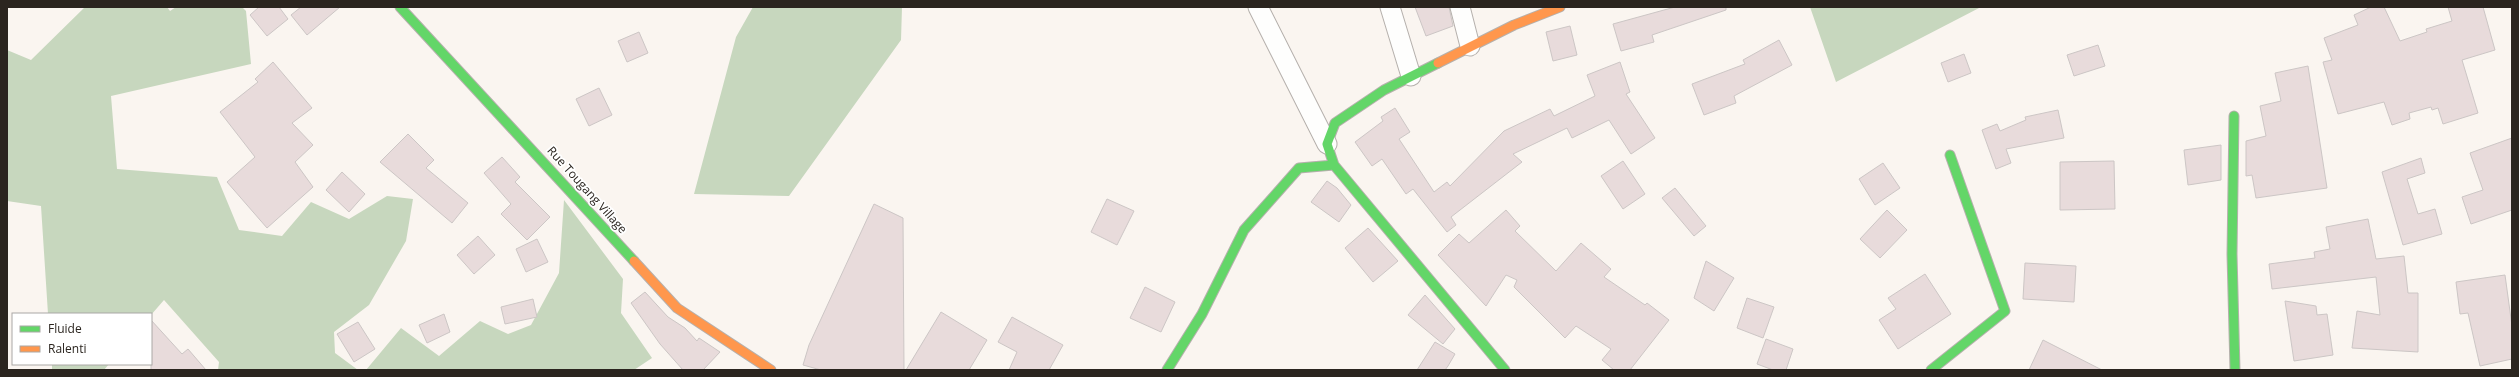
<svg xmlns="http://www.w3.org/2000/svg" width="2519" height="377" viewBox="0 0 2519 377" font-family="'Open Sans',sans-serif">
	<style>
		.forest { fill: #c7d7be }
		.building { fill: #e8dbdb; stroke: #ccc6c5 }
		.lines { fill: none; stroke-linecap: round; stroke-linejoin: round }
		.street-casing { stroke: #b5b0ac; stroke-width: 21 }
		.fast-casing { stroke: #b5b0ac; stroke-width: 11 }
		.slow-casing { stroke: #b5b0ac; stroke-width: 11 }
		.street { stroke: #fefefd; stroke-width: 19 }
		.fast { stroke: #63d668; stroke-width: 9 }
		.slow { stroke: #ff974d; stroke-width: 9 }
		.labels { text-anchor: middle; stroke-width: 3.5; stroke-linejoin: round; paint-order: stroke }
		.street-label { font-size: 12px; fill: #2b251f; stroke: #fff }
	</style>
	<rect width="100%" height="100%" fill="#faf5f0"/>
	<path class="forest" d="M85 7H167L170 11 176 7H242L246 11 251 64 111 96 117 169 217 177 239 230 282 236 311 202 349 219 387 196 413 199 406 241 369 305 334 332 335 353 358 370H218L219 362 164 300 151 315 48 314 41 206 7 201V50L31 60Z
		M753 7H902L901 40 789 196 694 194 736 37Z
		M1810 7H1981L1836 82Z
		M564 200 623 279 621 313 652 358 634 370H366L401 328 439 356 480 321 508 334 531 325 559 273Z
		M52 364H109L104 370H52Z"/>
	<path class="building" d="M259 7H279L288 19 267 36 250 15Z
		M301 7H340L307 35 291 15Z
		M1415 7H1449L1453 26 1426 36Z
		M1675 7H1726V10L1652 35 1654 42 1621 51 1613 24Z
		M2371 7H2384L2400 41 2427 32 2426 29 2452 21 2448 7H2483L2495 50 2462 60 2478 113 2443 124 2438 108 2432 110 2431 107 2409 113 2410 119 2392 125 2384 102 2338 114 2323 62 2332 60 2324 38 2358 25 2354 15Z
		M1570 26 1577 55 1553 61 1546 32Z
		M639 32 648 53 627 62 618 41Z
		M1779 40 1792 65 1734 96 1736 103 1704 115 1692 84 1745 64 1743 60Z
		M2098 45 2105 66 2074 76 2067 55Z
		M1964 54 1971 73 1948 82 1941 63Z
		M273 62 312 108 292 123 313 145 295 162 313 187 267 228 227 182 255 157 220 112 258 82 255 79Z
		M1620 62 1630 92 1626 94 1655 138 1631 154 1609 120 1572 138 1567 128 1513 154 1522 162 1451 217 1456 225 1447 232 1413 189 1406 194 1382 159 1372 166 1355 142 1383 121 1381 117 1395 108 1410 132 1399 139 1434 192 1447 182 1450 186 1504 131 1550 109 1554 116 1595 96 1587 75Z
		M2308 66 2327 188 2256 198 2252 175 2246 176V141L2266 136 2260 106 2281 101 2275 73Z
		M599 88 612 115 589 126 576 99Z
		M2058 110 2064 138 2006 149 2011 163 1996 169 1982 130 1997 124 2000 131 2026 120 2025 117Z
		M408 134 434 160 426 168 468 203 452 223 380 162Z
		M2512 138V210L2471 224 2462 197 2483 190 2470 153Z
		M2221 145V180L2188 185 2184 150Z
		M502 157 520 177 515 182 550 217 527 240 501 214 511 204 484 173Z
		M2421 158 2425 173 2407 179 2418 214 2435 209 2442 234 2403 245 2382 172Z
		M1623 161 1645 194 1623 209 1601 176Z
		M2114 161 2115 209 2060 210V162Z
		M1883 163 1900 188 1875 205 1859 179Z
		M342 172 365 194 349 212 326 190Z
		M1327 181 1337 188 1351 205 1339 222 1311 202Z
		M1675 188 1706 226 1694 236 1662 198Z
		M1107 199 1134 211 1117 245 1091 232Z
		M874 204 903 218 904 370H821L803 365 809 345Z
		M1506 210 1520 226 1515 231 1556 271 1581 243 1611 269 1604 277 1645 305 1647 303 1669 320 1630 370H1614L1602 360 1611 349 1576 326 1565 338 1514 287 1517 280 1506 275 1486 306 1438 255 1459 234 1469 243Z
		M1887 210 1907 230 1880 258 1860 239Z
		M2368 219 2376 259 2404 256 2408 293H2418V352L2352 348 2357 311 2380 315 2376 277 2272 289 2269 264 2315 258 2314 252 2330 249 2326 227Z
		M1368 228 1398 261 1373 282 1345 248Z
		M478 236 495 255 474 274 457 255Z
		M537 239 548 262 526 272 516 249Z
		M1706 261 1734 278 1714 311 1694 298Z
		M2025 263 2076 266 2074 302 2023 299Z
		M1925 274 1951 314 1898 349 1879 320 1896 309 1888 298Z
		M2505 275 2512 326V359L2480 366 2468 313 2460 314 2456 282Z
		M1145 287 1175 302 1161 332 1130 318Z
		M645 292 668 317 685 328 697 341 699 338 720 352 703 370H683L660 344 631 303Z
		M1425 295 1455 329 1443 344 1408 315Z
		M1747 298 1774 307 1763 338 1737 328Z
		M533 299 537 317 505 324 501 307Z
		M2285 301 2316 306 2317 315 2327 314 2333 355 2294 361Z
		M941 312 987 340 969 370H906Z
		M444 314 450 332 427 343 419 325Z
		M1012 317 1063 345 1049 370H1009L1017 352 998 342Z
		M151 320 182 354 188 349 206 370H151Z
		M358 322 375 349 354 362 337 334Z
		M1766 339 1793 349 1786 370H1773L1757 364Z
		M2043 340 2102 370H2029Z
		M1435 342 1455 354 1448 366 1445 370H1417Z"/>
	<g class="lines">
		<defs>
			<path id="street" d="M1258 7 1327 144
				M1390 7 1411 76
				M1460 7 1470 46"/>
			<path id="fast" d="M400 7 634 261
				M1438 63 1384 90 1335 123 1327 144 1334 165 1505 370
				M2234 116 2232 254 2235 370
				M1167 370 1202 314 1244 230 1299 168 1334 165
				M1931 370 2005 311 1950 155"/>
			<path id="slow" d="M1438 63 1514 25 1560 7
				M634 261 677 308 771 370"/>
		</defs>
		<use href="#street" class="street-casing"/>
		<use href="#fast" class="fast-casing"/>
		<use href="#slow" class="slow-casing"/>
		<use href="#street" class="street"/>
		<use href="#fast" class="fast"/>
		<use href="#slow" class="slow"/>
	</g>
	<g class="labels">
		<g class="street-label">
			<text transform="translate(587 190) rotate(48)" y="4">Rue Tougang Village</text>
		</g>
	</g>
	<rect width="2519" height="377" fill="none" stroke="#2b251f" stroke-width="16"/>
	<rect x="12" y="313" width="140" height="52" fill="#ffffff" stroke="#aaa8a5"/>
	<rect x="20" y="326" width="20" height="6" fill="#63d668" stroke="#aaa8a5"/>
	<text x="48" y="333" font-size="12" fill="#2b251f">Fluide</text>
	<rect x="20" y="346" width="20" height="6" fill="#ff974d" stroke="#aaa8a5"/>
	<text x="48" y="353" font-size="12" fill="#2b251f">Ralenti</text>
</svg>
